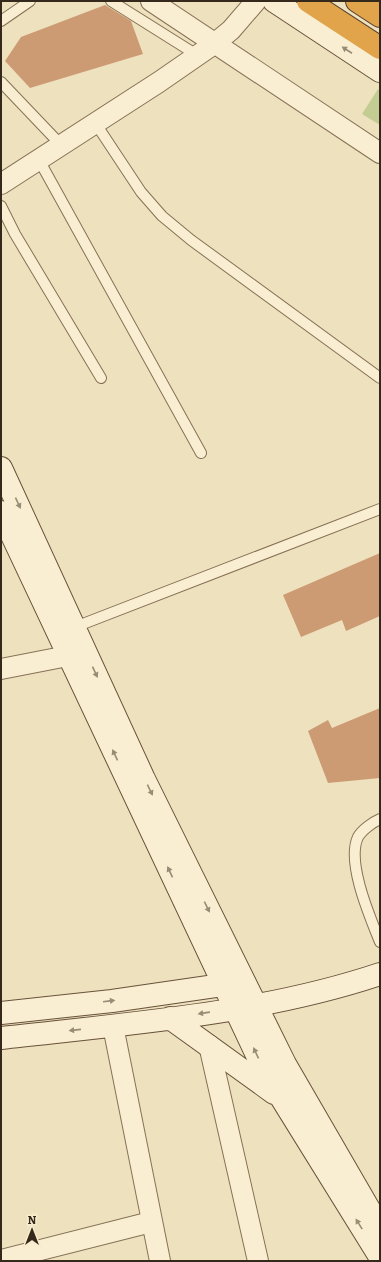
<svg xmlns="http://www.w3.org/2000/svg" width="381" height="1262" viewBox="0 0 381 1262" font-family="Bitter,serif">
	<style>
		.green { fill: #c3cc92 }
		.building { fill: #cd9b73 }
		.lines { fill: none; stroke-linecap: round; stroke-linejoin: round }
		.lane-casing { stroke: #867156; stroke-width: 12 }
		.street-casing { stroke: #867156; stroke-width: 22 }
		.secondary-casing { stroke: #68523a; stroke-width: 24 }
		.highway-casing { stroke: #543f2b; stroke-width: 24 }
		.lane { stroke: #f9eed1; stroke-width: 10 }
		.street { stroke: #f9eed1; stroke-width: 20 }
		.secondary { stroke: #f9eed1; stroke-width: 22 }
		.highway { stroke: #e1a44b; stroke-width: 22 }
		.oneway { fill: #978c76 }
	</style>
	<rect width="100%" height="100%" fill="#eee1be"/>
	<path class="green" d="M378 89 380 91V125L362 114Z"/>
	<path class="building" d="M105 5 131 21 143 54 30 88 5 61 21 37Z
		M380 553V616L346 631 342 620 301 637 283 595Z
		M380 708V778L328 783 308 731 328 720 332 728Z"/>
	<g class="lines">
		<defs>
			<path id="lane" d="M111 1 197 55
				M1 21 30 1
				M1 82 62 146
				M96 124 141 192 162 216 191 240 380 378
				M39 160 201 453
				M1 206 15 234 101 378
				M75 627 380 509
				M380 819C373 822 362 830 358 837 346 862 370 917 380 942"/>
			<path id="street" d="M151 1 380 153
				M1 184 159 82 214 44 231 30 256 1
				M1 669 83 653
				M113 1026 160 1261
				M209 1045 258 1261
				M1 1260 151 1222"/>
			<path id="secondary" d="M274 1 380 71
				M1 468 144 779 285 1064 380 1228
				M1 512 264 1070 380 1257
				M1 1013 112 1001 236 983
				M170 1018 274 1093
				M1 1038C126 1024 261 1014 380 974"/>
			<path id="highway" d="M308 1 380 48
				M357 1 380 16"/>
		</defs>
		<use href="#lane" class="lane-casing"/>
		<use href="#street" class="street-casing"/>
		<use href="#secondary" class="secondary-casing"/>
		<use href="#highway" class="highway-casing"/>
		<use href="#lane" class="lane"/>
		<use href="#street" class="street"/>
		<use href="#secondary" class="secondary"/>
		<use href="#highway" class="highway"/>
	</g>
	<defs><path id="oneway-solid" d="M-6-.8H1V-3.2L6.5 0L1 3.2V.8H-6Z"/></defs>
	<g class="oneway">
		<use href="#oneway-solid" transform="translate(347 50) rotate(-147)"/>
		<use href="#oneway-solid" transform="translate(18 503) rotate(65)"/>
		<use href="#oneway-solid" transform="translate(95 672) rotate(65)"/>
		<use href="#oneway-solid" transform="translate(115 755) rotate(-115)"/>
		<use href="#oneway-solid" transform="translate(150 790) rotate(64)"/>
		<use href="#oneway-solid" transform="translate(170 872) rotate(-115)"/>
		<use href="#oneway-solid" transform="translate(207 907) rotate(64)"/>
		<use href="#oneway-solid" transform="translate(109 1001) rotate(-7)"/>
		<use href="#oneway-solid" transform="translate(204 1013) rotate(172)"/>
		<use href="#oneway-solid" transform="translate(75 1030) rotate(174)"/>
		<use href="#oneway-solid" transform="translate(256 1053) rotate(-115)"/>
		<use href="#oneway-solid" transform="translate(359 1224) rotate(-122)"/>
	</g>
	<rect width="381" height="1262" fill="none" stroke="#35291b" stroke-width="4"/>
	<g transform="translate(32 1230)" stroke="#f6ebcd" stroke-width="3" paint-order="stroke">
	<path d="M0-3L7 15L0 10L-7 15Z" fill="#35291b"/>
	<text y="-6" font-size="11" font-weight="bold" text-anchor="middle" fill="#35291b">N</text>
	</g>
</svg>
